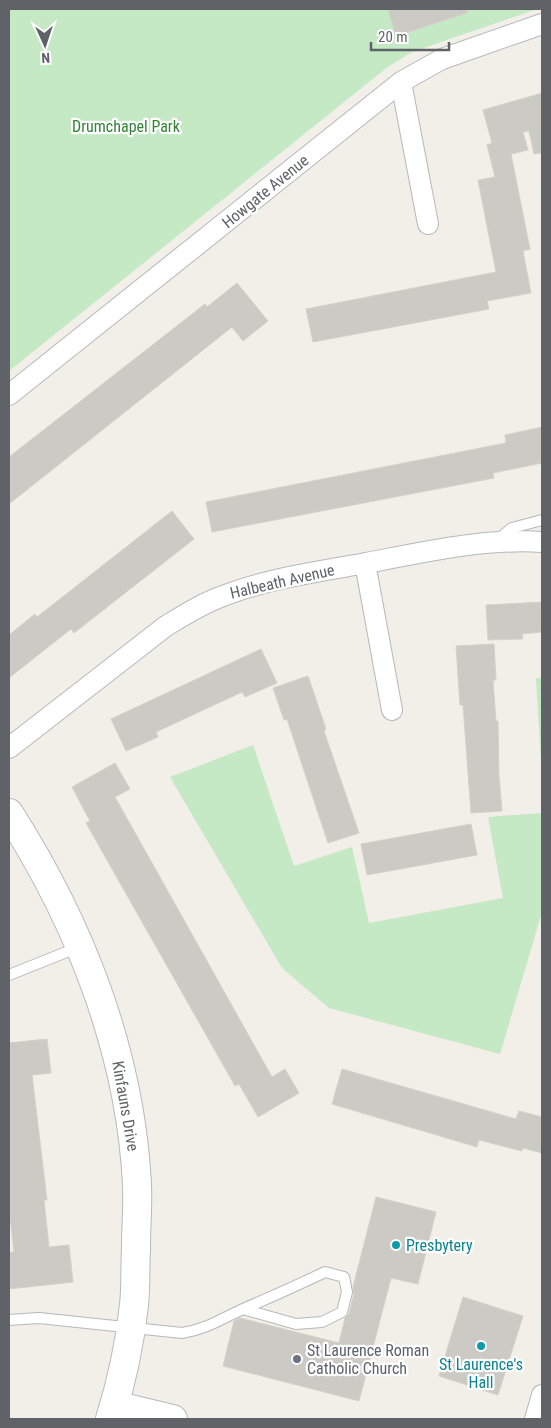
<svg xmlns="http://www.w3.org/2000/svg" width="551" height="1428" viewBox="0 0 551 1428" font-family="'Roboto Condensed',sans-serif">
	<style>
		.green { fill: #c5e8c5 }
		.building { fill: #cccac5; stroke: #d6d1c6 }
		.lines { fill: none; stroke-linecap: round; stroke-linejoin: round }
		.lane-casing { stroke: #b5b8bc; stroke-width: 12 }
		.street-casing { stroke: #b5b8bc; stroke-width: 22 }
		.secondary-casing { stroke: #b6babf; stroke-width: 30 }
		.lane { stroke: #fff; stroke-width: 10 }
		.street { stroke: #fff; stroke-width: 20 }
		.secondary { stroke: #fff; stroke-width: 28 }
		.culture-dot { fill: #0f9aa8; stroke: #fff; stroke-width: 2 }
		.worship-dot { fill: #6b7280; stroke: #fff; stroke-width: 2 }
		.labels { text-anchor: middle; stroke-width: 4.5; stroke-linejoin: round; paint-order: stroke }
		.park-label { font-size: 16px; fill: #348238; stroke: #fff }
		.street-label { font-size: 16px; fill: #5f6368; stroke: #fff }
		.culture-label { font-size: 16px; fill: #0d838f; stroke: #fff; text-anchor: start }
		.worship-label { font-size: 16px; fill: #5b616d; stroke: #fff; text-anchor: start }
	</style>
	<rect width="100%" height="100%" fill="#f1efe8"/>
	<path class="green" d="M9 9H537L412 52 389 66 9 371Z
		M536 678H542V777Z
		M253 745 294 866 352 847 369 923 503 898 488 817 542 813V912L500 1054 329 1008 282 968 170 777Z"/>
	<path class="building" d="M388 9H467V13L396 36Z
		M542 93V153L534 154 529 131 523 132 528 150 511 154 530 249 523 251 531 293 487 301 489 309 313 342 306 309 496 272 478 180 495 177 487 145 492 143 483 110Z
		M237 283 268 321 243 341 232 327 9 504V457L205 304 207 307Z
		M542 427V463L493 473 494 478 212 532 206 502 506 443 505 435Z
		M172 511 194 539 74 633 71 629 9 678V635L35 614 37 617Z
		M542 602V632L522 634 523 639 488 640 486 605Z
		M494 644 496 680H493L496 721H498L499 776 502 811 471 813 463 705H460L456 646Z
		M261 649 277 683 245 697 242 692 156 732 158 737 126 751 111 719Z
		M308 676 326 729 324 731 359 833 328 843 287 719 284 720 273 688Z
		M115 763 130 789 115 797 272 1077 285 1069 299 1093 258 1117 239 1084 235 1086 86 823 90 821 72 787Z
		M471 824 477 855 367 875 361 844Z
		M47 1039 51 1073 32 1075 47 1200H44L49 1247 69 1245 73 1282 9 1289V1252H14L9 1207V1043Z
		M342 1069 516 1119 519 1111 542 1117V1153L523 1148 522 1151 479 1140 477 1147 332 1104Z
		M376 1197 436 1212 418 1284 391 1278 359 1401 223 1366 234 1321 240 1318 339 1343 345 1318 349 1314 354 1294 353 1287Z
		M463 1297 523 1316 498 1395 439 1376Z"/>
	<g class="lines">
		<defs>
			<path id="lane" d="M497 540 512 528 542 520
				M9 975 79 947
				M9 1320 39 1318 182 1333C207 1329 221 1319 243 1309 271 1297 298 1285 325 1272L344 1277 347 1292 342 1312 322 1322 296 1324 243 1309"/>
			<path id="street" d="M401 82 428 224
				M9 395 401 82 442 59 542 24
				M365 563 392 710
				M9 748 166 626C184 615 203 603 223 596 267 579 315 572 361 564 420 553 482 538 542 542
				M535 1419 542 1395"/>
			<path id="secondary" d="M9 813C80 924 130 1051 137 1184 138 1205 136 1227 136 1248 135 1267 136 1286 134 1305 130 1342 121 1384 110 1419
				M114 1405 173 1419"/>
		</defs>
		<use href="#lane" class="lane-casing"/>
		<use href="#street" class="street-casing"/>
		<use href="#secondary" class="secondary-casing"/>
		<use href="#lane" class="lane"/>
		<use href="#street" class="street"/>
		<use href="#secondary" class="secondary"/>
	</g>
	<g class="culture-dot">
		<circle cx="396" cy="1245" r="5"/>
		<circle cx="481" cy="1346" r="5"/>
	</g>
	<circle class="worship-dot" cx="297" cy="1359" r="5"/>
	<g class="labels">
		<g class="park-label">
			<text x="126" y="132">Drumchapel Park</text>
		</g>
		<g class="street-label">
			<text transform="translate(265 191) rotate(-39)" y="6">Howgate Avenue</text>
			<text transform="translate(282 581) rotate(-13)" y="6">Halbeath Avenue</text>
			<text transform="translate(126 1106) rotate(80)" y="6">Kinfauns Drive</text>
		</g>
		<g class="culture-label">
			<text x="406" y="1251">Presbytery</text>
			<text x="481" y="1370" text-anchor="middle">St Laurence's<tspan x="481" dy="18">Hall</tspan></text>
		</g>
		<g class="worship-label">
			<text x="307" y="1356">St Laurence Roman<tspan x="307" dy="18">Catholic Church</tspan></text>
		</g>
	</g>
	<rect width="551" height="1428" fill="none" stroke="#5f6368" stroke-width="20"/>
	<g transform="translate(45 45) rotate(177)" stroke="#ffffff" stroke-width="4" paint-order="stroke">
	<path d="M0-4L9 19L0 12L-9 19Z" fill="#5f6368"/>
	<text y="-8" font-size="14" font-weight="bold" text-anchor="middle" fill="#5f6368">N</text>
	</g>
	<path d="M371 42v8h78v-8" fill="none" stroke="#5f6368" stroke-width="2.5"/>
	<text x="378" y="42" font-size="15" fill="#5f6368" stroke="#ffffff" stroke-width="4" paint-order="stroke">20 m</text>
</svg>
